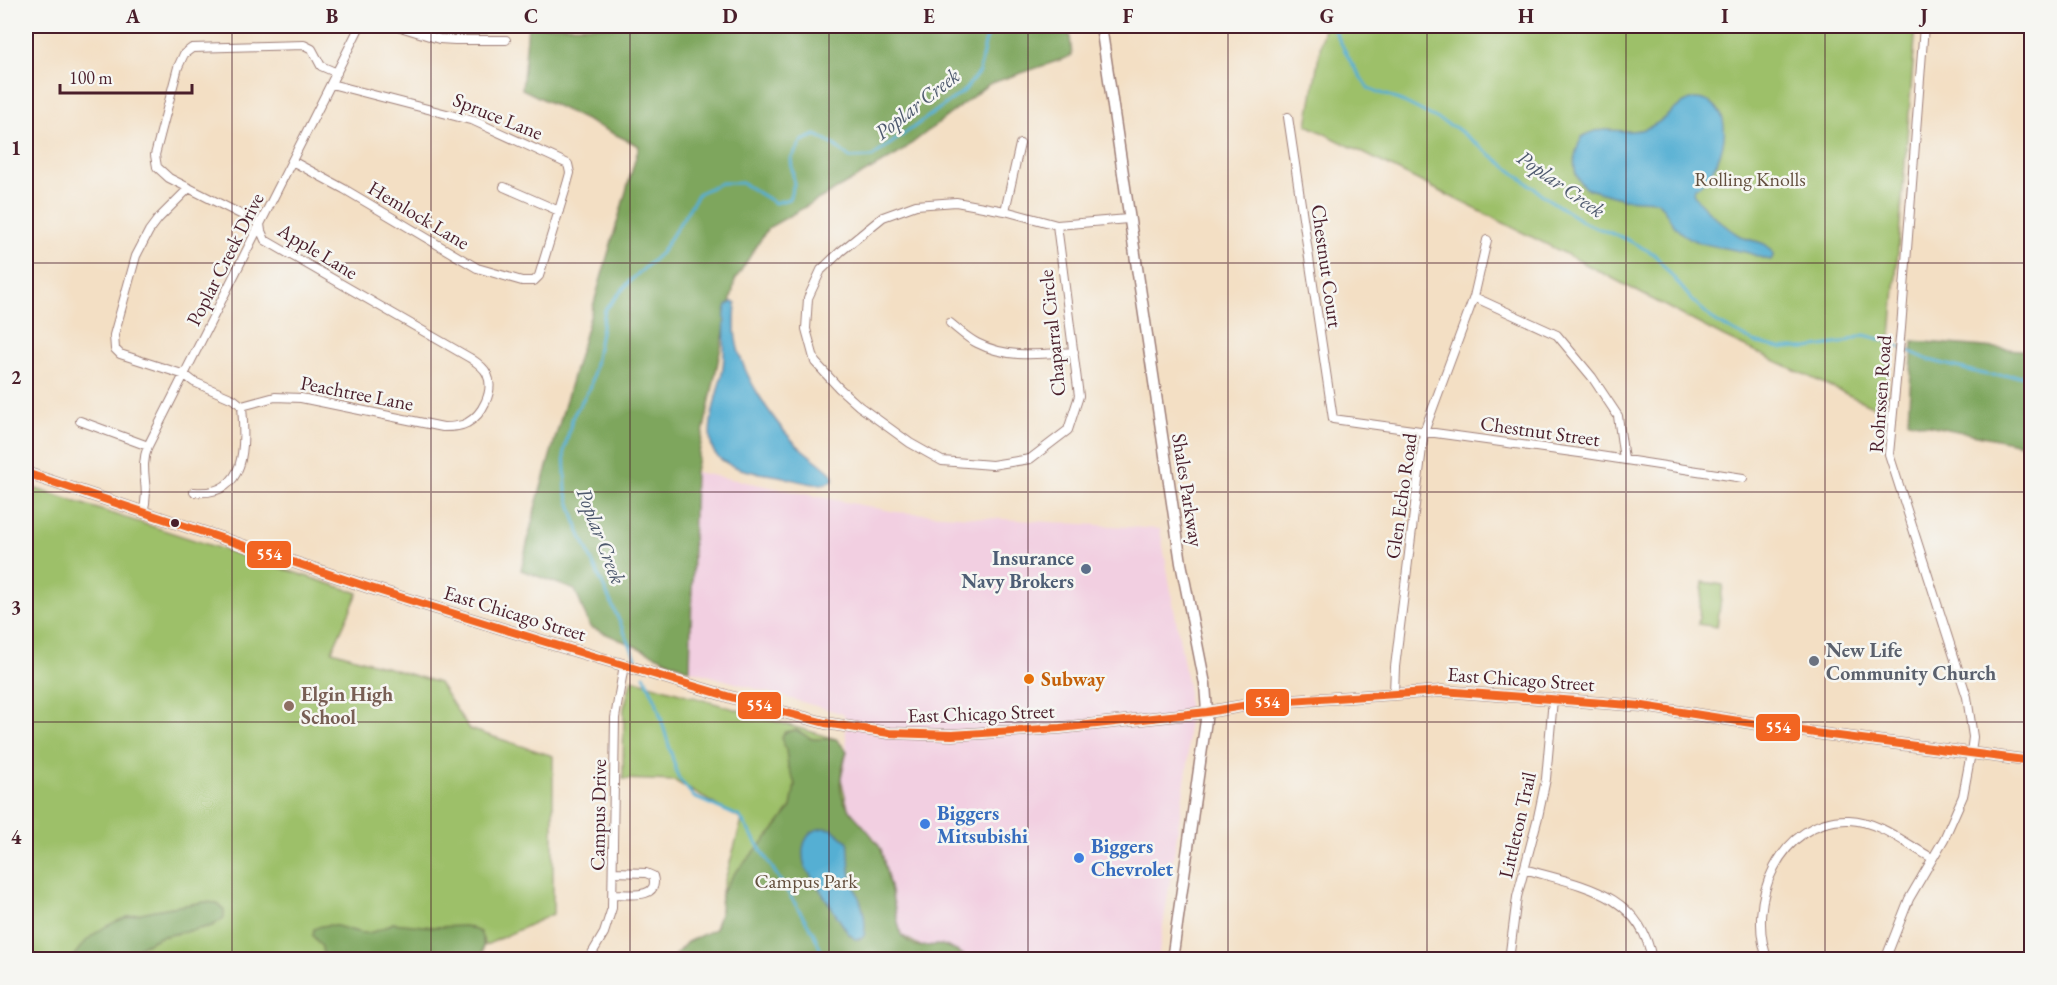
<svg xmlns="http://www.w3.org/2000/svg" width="2057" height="985" viewBox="0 0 2057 985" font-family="'EB Garamond',serif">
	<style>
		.built { fill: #f2cfe1 }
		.green { fill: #9dc069; stroke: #74704a; stroke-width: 1.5 }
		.forest { fill: #7ea65d; stroke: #646244; stroke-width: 1.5 }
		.water { fill: #55afd3; stroke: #50677f; stroke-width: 1.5 }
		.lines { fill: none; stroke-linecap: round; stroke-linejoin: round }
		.stream { stroke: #55afd3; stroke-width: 3 }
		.street-casing { stroke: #9e7f78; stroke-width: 10 }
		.secondary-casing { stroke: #9e7f78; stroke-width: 13 }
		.street { stroke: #fff; stroke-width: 8 }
		.secondary { stroke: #fff; stroke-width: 10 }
		.bus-1-casing { stroke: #f6f6f2; stroke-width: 12 }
		.bus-1 { stroke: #f26522; stroke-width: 8 }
		.grid { fill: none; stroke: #4a1f2b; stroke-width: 1.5; stroke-opacity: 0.55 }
		.bus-dot { fill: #4a1f2b; stroke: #f6f6f2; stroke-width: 2 }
		.service-dot { fill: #5c6f8a; stroke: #f6f6f2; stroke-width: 2 }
		.worship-dot { fill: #6b7280; stroke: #f6f6f2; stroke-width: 2 }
		.food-dot { fill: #e8710a; stroke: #f6f6f2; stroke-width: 2 }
		.education-dot { fill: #8d6e63; stroke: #f6f6f2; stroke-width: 2 }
		.shop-dot { fill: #3f7fe0; stroke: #f6f6f2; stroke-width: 2 }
		.labels { text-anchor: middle; stroke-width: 5; stroke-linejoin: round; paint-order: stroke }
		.street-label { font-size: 20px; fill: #4a1f2b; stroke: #f6f6f2 }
		.park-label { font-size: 20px; fill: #634f3e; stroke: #f6f6f2 }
		.service-label { font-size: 20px; font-weight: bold; fill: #4e5e75; stroke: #f6f6f2; text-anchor: end }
		.worship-label { font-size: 20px; font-weight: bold; fill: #5b616d; stroke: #f6f6f2; text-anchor: start }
		.food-label { font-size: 20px; font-weight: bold; fill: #c56008; stroke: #f6f6f2; text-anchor: start }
		.education-label { font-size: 20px; font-weight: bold; fill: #785e54; stroke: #f6f6f2; text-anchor: start }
		.shop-label { font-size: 20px; font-weight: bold; fill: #366cbe; stroke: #f6f6f2; text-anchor: start }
		.water-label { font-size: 21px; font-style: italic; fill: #4e596e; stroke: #f6f6f2 }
		.line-badge { stroke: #f6f6f2; stroke-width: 2 }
		.badge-label { font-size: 16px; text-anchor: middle; font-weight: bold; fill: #fff }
		.neatline { fill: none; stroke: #4a1f2b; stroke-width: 2 }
		.grid-label { font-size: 20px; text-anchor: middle; font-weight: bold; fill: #4a1f2b }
	</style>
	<rect width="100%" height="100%" fill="#f6f6f2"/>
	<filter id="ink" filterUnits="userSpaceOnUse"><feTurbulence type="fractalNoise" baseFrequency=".0167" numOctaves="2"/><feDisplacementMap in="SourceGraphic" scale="12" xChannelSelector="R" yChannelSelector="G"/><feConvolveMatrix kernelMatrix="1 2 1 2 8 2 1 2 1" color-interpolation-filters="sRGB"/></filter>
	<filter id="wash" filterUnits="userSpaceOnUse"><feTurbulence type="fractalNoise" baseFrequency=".008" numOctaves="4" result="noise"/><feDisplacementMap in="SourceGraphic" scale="24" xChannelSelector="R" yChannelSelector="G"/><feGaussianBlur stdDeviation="1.35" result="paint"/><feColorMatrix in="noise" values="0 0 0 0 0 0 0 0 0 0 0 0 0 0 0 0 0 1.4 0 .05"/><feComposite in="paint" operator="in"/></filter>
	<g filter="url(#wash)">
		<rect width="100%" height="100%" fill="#f3dfc4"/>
		<path class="built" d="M695 472 896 512 1160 529 1188 687V763L1158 959H917L901 935 881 849 874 837 849 812 841 779 847 751 844 714 690 670Z"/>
		<path class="green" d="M1324 26H1916L1885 412 1724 337 1570 256 1307 125Z
			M27 486 358 593 332 651 439 683 469 729 553 756V914L484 946 483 938 482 959H101L111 954 127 952 160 937 212 926 75 955 72 959H26Z
			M1703 582 1723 585 1717 627 1698 624Z
			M632 679 836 739 847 751 841 779 849 812 881 849 901 935 924 948 917 960 665 959 673 957 687 942 715 929 720 914 721 894 742 820 675 781 623 779 624 708Z"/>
		<path class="forest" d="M528 26H1069L1072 56 989 84 898 154 768 228 735 280 695 472 690 670 590 627 575 590 521 570 536 505 639 146 522 89Z
			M1913 341 2031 351V446L1908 421Z
			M796 730 812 739H836L847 751C827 809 856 808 881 849L901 935C921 956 926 941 945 946 954 948 963 955 970 959L665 960 673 957 687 942 715 929 720 914 721 894 734 874 774 830 791 807 795 784 788 766 786 750 781 738 785 732Z
			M204 902 217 903 224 910V918L212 926 160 937 127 953 111 954 101 959H72C99 913 156 910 204 902Z
			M393 923 433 927 466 926 480 932C485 942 483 948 482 959H324L322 947 313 936 314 929C333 919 347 932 366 933 375 933 385 927 393 923Z"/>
		<path class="water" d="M1695 99C1744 101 1723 174 1694 189L1693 193C1699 205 1730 231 1742 237 1755 243 1768 240 1774 255L1771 260C1762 259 1754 254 1745 252 1723 246 1696 247 1679 231 1669 222 1667 210 1657 201L1623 199 1585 188C1570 173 1573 154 1582 137 1606 122 1623 137 1647 128 1666 122 1676 102 1695 99Z
			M732 302 736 303C735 315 734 327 736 339 741 373 771 418 794 442 806 454 821 463 833 475V480C820 490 794 479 779 476 760 473 733 471 718 457 699 440 720 389 723 368 725 350 724 331 725 312L727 305Z
			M823 828 832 829 848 842C850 854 848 868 852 880 859 898 868 915 864 936L860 939H855L848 933 805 867C800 850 803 831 823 828Z"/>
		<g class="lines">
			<path class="stream" d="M1332 26 1352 64 1368 88 1404 102 1456 128 1548 199 1585 223 1626 239 1654 254 1692 300 1716 322 1754 342 1780 348H1808L1842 343 1864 335 1884 340 1929 360 1987 375 2032 376
				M640 667 579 532 566 491 564 451 573 416 591 386 605 310 630 281 661 253 699 193 721 183H742L775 203 789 199 794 184 791 159 802 141 816 135 834 145 850 158 872 157 964 91 979 72 985 43 991 26
				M644 675 656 701 678 777 694 797 740 817 813 932 825 960"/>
		</g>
	</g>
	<g filter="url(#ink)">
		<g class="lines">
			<defs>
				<path id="street" d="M397 26 439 39 455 40H506
					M26 36 27 26
					M1288 117 1333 419 1587 454 1743 478
					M292 161 344 189 477 268 522 281H534L539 276 567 184 570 173 568 164 474 121 331 84
					M504 187 559 211
					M189 188 158 219 149 231 136 256 114 335 115 349 120 354 185 375 194 382 233 399 242 406 275 397 301 398 443 427C451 427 460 427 467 423 482 415 495 391 487 374 484 367 476 362 470 358L265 240 261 231 260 224 169 178 157 167 155 155 178 67 184 54 192 48 304 45 312 49 321 66 337 73
					M956 202 1005 211 1057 225 1079 396 1068 430 1030 459 992 465 942 461 910 443 859 406 839 388 815 362 806 329 808 298 821 270 840 252 883 217 916 205Z
					M1005 211 1020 144
					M1057 225 1128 219
					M1474 297 1557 335 1592 377 1618 416 1624 459
					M950 323C959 330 967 338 977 343 1008 359 1040 354 1074 352
					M80 421 148 446
					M194 492C248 497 245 445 242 406
					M143 512C151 486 138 471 148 446L360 26
					M1394 693 1395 667 1424 432 1474 297 1487 240
					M1524 869C1578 885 1641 892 1652 960
					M614 894C628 894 660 900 653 876L646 873 614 872
					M588 960 604 933 612 908 615 718 624 665
					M1509 960 1517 897 1538 817 1546 779 1553 699
					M1768 960C1745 903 1780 818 1849 820 1879 821 1906 844 1932 858
					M1885 960 1909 899 1944 839 1963 796 1971 753 1973 737 1967 697 1889 454 1901 328 1924 26"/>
				<path id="secondary" d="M1101 26 1181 563 1205 684 1207 712 1205 727 1172 960
					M26 473 371 588 539 640 764 707 825 723 889 733 952 735 1060 728 1207 712 1260 703 1442 691 1643 706 1815 733 2032 761"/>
			</defs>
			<use href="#street" class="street-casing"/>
			<use href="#secondary" class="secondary-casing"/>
			<use href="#street" class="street"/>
			<use href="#secondary" class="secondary"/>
			<defs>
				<path id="bus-1" d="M26 473 371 588 539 640 764 707 825 723 889 733 952 735 1060 728 1207 712 1260 703 1442 691 1643 706 1815 733 2032 761"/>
			</defs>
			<use href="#bus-1" class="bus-1-casing"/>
			<use href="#bus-1" class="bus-1"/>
		</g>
	</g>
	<path class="grid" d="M232 26V960M431 26V960M630 26V960M829 26V960M1028 26V960M1228 26V960M1427 26V960M1626 26V960M1825 26V960M26 263H2032M26 492H2032M26 722H2032"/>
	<circle class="bus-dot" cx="175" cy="523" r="5"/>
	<circle class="service-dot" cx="1086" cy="569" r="6"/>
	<circle class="worship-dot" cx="1814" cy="661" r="6"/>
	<circle class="food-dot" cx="1029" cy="679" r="6"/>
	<circle class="education-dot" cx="289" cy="706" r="6"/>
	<g class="shop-dot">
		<circle cx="925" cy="824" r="6"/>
		<circle cx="1079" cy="858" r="6"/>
	</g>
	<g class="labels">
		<g class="street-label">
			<text transform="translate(498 116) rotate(22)" y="7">Spruce Lane</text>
			<text transform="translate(419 215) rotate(31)" y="7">Hemlock Lane</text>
			<text transform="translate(318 251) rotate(31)" y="7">Apple Lane</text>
			<text transform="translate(225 259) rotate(-63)" y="7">Poplar Creek Drive</text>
			<text transform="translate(1327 266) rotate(82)" y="7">Chestnut Court</text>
			<text transform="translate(1052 333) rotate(-96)" y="7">Chaparral Circle</text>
			<text transform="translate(357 393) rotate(11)" y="7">Peachtree Lane</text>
			<text transform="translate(1880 394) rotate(-86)" y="7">Rohrssen Road</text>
			<text transform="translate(1540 431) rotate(8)" y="7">Chestnut Street</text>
			<text transform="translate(1188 490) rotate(81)" y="7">Shales Parkway</text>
			<text transform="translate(1401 496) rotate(-82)" y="7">Glen Echo Road</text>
			<text transform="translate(515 613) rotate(17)" y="7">East Chicago Street</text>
			<text transform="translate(1521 679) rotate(4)" y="7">East Chicago Street</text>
			<text transform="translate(981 713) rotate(-2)" y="7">East Chicago Street</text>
			<text transform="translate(598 815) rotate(-89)" y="7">Campus Drive</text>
			<text transform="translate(1517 825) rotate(-77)" y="7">Littleton Trail</text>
		</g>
		<g class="park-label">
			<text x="1750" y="186">Rolling Knolls</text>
			<text x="806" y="888">Campus Park</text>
		</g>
		<g class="service-label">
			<text x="1074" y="565">Insurance<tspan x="1074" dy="23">Navy Brokers</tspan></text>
		</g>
		<g class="worship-label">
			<text x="1826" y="657">New Life<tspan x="1826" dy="23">Community Church</tspan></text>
		</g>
		<g class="food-label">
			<text x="1041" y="686">Subway</text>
		</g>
		<g class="education-label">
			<text x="301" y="701">Elgin High<tspan x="301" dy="23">School</tspan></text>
		</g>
		<g class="shop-label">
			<text x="937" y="820">Biggers<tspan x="937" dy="23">Mitsubishi</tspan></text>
			<text x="1091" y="853">Biggers<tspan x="1091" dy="23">Chevrolet</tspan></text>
		</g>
		<g class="water-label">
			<text transform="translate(917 104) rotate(-38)" y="7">Poplar Creek</text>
			<text transform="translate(1561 184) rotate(35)" y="7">Poplar Creek</text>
			<text transform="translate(601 536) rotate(69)" y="7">Poplar Creek</text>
		</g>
	</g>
	<g class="line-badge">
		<rect x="246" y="540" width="46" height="29" rx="6" fill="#f26522"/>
		<rect x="1245" y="688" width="45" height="29" rx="6" fill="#f26522"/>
		<rect x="737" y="691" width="45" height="29" rx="6" fill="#f26522"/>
		<rect x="1755" y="713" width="46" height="29" rx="6" fill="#f26522"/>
	</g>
	<g class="badge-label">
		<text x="269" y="560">554</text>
		<text x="1267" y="708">554</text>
		<text x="759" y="711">554</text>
		<text x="1778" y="733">554</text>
	</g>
	<rect width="2057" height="985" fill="none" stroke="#f6f6f2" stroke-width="66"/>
	<path d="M60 84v9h132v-9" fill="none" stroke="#4a1f2b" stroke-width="3"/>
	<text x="69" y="84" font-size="18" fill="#4a1f2b" stroke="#f6f6f2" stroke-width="4.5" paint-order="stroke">100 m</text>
	<rect x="33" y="33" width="1991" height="919" class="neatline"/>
	<g class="grid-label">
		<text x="133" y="23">A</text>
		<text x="332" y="23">B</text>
		<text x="531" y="23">C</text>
		<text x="730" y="23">D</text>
		<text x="929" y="23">E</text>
		<text x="1128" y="23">F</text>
		<text x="1327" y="23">G</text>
		<text x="1526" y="23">H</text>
		<text x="1725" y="23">I</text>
		<text x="1924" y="23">J</text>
		<text x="16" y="155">1</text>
		<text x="16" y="384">2</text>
		<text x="16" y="614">3</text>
		<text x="16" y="844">4</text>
	</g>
</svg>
